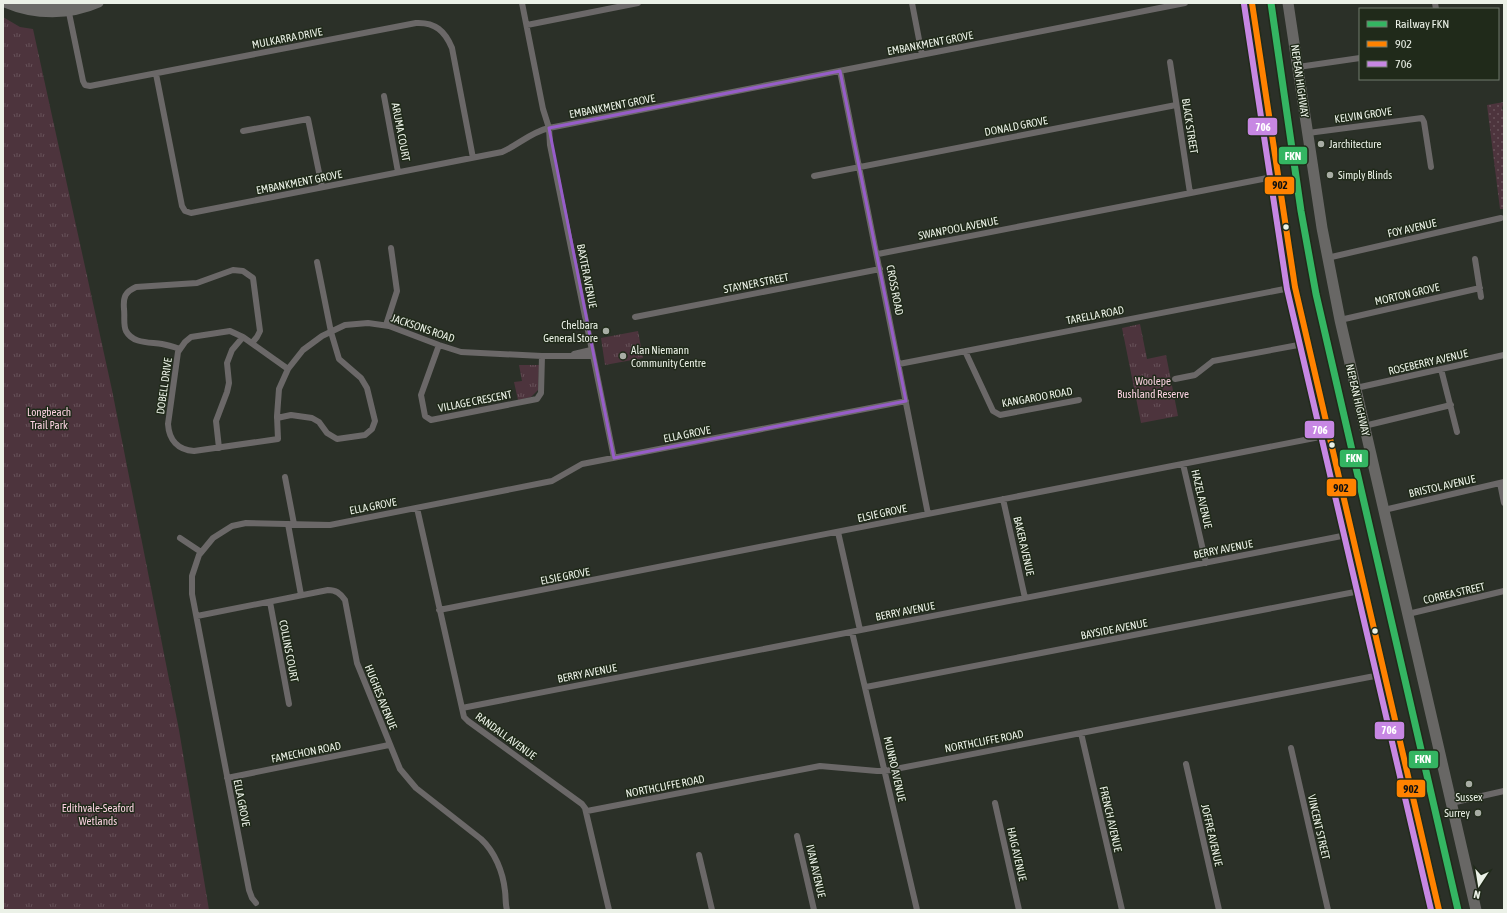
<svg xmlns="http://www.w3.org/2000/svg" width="1507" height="913" viewBox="0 0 1507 913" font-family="'Asap Condensed',sans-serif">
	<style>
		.grass { fill: url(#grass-dots) }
		.park { fill: url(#park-tufts) }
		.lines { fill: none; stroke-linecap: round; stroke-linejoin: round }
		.minor { stroke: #6b6868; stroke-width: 6 }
		.tertiary { stroke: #6b6868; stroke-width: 8 }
		.secondary { stroke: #6c6b69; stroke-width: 9 }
		.trunk { stroke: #686765; stroke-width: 11 }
		.bus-1-casing { stroke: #202a1a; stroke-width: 9 }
		.bus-2-casing { stroke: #202a1a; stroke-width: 9 }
		.bus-1 { stroke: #ff8200; stroke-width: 6 }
		.bus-2 { stroke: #c787e3; stroke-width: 6 }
		.rail-1-casing { stroke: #202a1a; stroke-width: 10 }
		.rail-1 { stroke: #34b562; stroke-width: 7 }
		.marked { fill: none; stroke: #975dc9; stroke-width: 3; stroke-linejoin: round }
		.poi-dot { fill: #a8ada4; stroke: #202a1a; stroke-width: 1.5 }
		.bus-dot { fill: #ebf1e7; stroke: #202a1a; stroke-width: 1.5 }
		.labels { text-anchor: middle; stroke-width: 3; stroke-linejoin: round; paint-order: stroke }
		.street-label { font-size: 11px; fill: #ebf1e7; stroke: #202a1a }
		.poi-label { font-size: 11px; fill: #ebf1e7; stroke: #202a1a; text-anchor: start }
		.park-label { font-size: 11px; fill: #fad1e0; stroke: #202a1a }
		.line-badge { stroke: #202a1a; stroke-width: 1.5 }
		.badge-label { font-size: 11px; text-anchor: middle; font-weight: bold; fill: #fff }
		.pale-badge-label { font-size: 11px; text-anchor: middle; font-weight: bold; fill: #111 }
	</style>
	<defs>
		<pattern id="grass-dots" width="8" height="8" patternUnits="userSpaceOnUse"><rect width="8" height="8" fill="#4d343d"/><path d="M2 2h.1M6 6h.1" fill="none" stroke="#675259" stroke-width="1.8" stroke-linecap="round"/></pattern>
		<pattern id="park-tufts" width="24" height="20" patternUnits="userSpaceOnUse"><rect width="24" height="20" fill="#4d343d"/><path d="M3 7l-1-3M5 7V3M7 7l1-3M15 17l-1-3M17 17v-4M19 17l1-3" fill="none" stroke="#675259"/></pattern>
	</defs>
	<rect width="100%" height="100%" fill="#2b3028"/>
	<path class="grass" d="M1504 102 1502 108 1504 115V209H1500L1487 105Z"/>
	<path class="park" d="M3 17 20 27 33 29 112 390 179 730 209 910H3Z
		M1140 324 1147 359 1166 355 1178 416 1141 423 1122 328Z
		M638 331 643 358 605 365 601 338Z
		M519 365H539L538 390 531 397 518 400 514 382 522 381Z"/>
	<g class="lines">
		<path class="minor" d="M522 3 543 109 549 128 550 145 614 458
			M912 3 922 55
			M1435 3 1436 9
			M68 8 83 81 85 85 90 86 416 23C435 22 445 31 452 48L473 158
			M527 25 638 3
			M1170 62 1190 193
			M1298 67 1360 58
			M840 71 928 514
			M156 74 182 206 185 211 191 213 502 152C518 145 531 132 549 128L1185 3
			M384 96 398 172
			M243 131 308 119 322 187
			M1308 133 1422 118 1424 122 1431 167
			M814 176 1176 105
			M878 254 1278 176
			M1327 258 1501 218
			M1475 259 1481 297
			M635 317 880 269
			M1340 320 1480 288
			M386 325 397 291 391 248
			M439 345 421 395 425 416 431 420 537 399 541 393 542 356
			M180 349C174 347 168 345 162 344 150 342 133 344 126 331 123 325 125 316 124 309 123 297 125 292 136 287L197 283 233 270 243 271 253 278 260 331 257 337 252 343
			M965 351 993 411 1000 415 1079 400
			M574 354 591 350
			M899 364 1295 287
			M288 369 243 337 230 331 191 337 185 342 178 352 168 424C169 440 178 450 194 451L278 439 277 416 279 389 288 369 303 350 322 336 345 325 368 323 389 326 439 345 461 352 542 356H593
			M1441 369 1457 432
			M1175 379 1195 375 1213 361 1309 343
			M1356 388 1504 355
			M277 418 291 415 312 418 319 422 327 433 337 439 365 435 372 429 375 421 367 388 361 378 339 359 331 332 317 262
			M1364 426 1451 405
			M219 448 216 421 227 392 229 383 227 363 232 350 243 337
			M1183 464 1206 563
			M285 477 294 524
			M1500 483 1504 503
			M1003 499 1025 598
			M417 508 464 717 468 721 582 804 585 808 609 910
			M1384 510 1504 482
			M288 524 301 595
			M838 532 860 630
			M180 538 201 552
			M270 602 289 704
			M439 610 1330 435
			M1408 614 1504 591
			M197 616 328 590C336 590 340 593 345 600L357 663 400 769 416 788 481 839C495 852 503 872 505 891 506 897 505 903 507 910
			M852 632 917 910
			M866 687 1365 590
			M462 708 1352 534
			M1081 733 1122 910
			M1291 748 1328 910
			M1186 764 1219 910
			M227 778 389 745
			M995 803 1019 910
			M1451 803 1504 791
			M587 811 820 766 877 771H885L1385 674
			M797 836 814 910
			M699 855 712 910
			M256 903 252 898 249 890 192 594V576L199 555 213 538 232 526 246 523 330 525 552 481 582 464 906 401"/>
		<path class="tertiary" d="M1252 3 1295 287 1439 910"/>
		<path class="secondary" d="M5 3C35 16 70 16 99 3
			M26 3 47 6 83 3"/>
		<path class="trunk" d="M1288 3 1322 228 1340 320 1476 910"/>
		<defs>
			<path id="bus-1" d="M1252 3 1295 287 1439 910"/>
			<path id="bus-2" d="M1244 4 1287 289 1431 910"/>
		</defs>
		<use href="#bus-1" class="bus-1-casing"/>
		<use href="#bus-2" class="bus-2-casing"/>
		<use href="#bus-1" class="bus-1"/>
		<use href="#bus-2" class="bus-2"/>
		<defs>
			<path id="rail-1" d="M1271 3 1301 211 1316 294 1458 910"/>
		</defs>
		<use href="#rail-1" class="rail-1-casing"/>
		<use href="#rail-1" class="rail-1"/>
	</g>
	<path class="marked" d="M840 71 906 401 614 458 549 128Z"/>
	<g class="poi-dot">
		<circle cx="1321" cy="144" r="4"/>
		<circle cx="1330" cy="175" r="4"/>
		<circle cx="606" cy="331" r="4"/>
		<circle cx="623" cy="356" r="4"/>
		<circle cx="1469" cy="784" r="4"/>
		<circle cx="1478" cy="813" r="4"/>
	</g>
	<g class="bus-dot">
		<circle cx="1286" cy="227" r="3.5"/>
		<circle cx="1332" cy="445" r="3.5"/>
		<circle cx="1375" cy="631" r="3.5"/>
	</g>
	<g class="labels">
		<g class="street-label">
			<text transform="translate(287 38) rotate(-11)" y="4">MULKARRA DRIVE</text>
			<text transform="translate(930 43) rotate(-11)" y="4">EMBANKMENT GROVE</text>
			<text transform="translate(1300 81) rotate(82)" y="4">NEPEAN HIGHWAY</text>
			<text transform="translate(612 106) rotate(-11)" y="4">EMBANKMENT GROVE</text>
			<text transform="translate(1363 115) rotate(-8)" y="4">KELVIN GROVE</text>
			<text transform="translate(1016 126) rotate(-11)" y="4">DONALD GROVE</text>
			<text transform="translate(1190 126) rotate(81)" y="4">BLACK STREET</text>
			<text transform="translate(401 132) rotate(79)" y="4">ARUMA COURT</text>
			<text transform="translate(299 182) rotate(-11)" y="4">EMBANKMENT GROVE</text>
			<text transform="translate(958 228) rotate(-11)" y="4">SWANPOOL AVENUE</text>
			<text transform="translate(1412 228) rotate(-13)" y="4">FOY AVENUE</text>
			<text transform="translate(587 276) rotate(79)" y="4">BAXTER AVENUE</text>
			<text transform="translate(756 283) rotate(-11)" y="4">STAYNER STREET</text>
			<text transform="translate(895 290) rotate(79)" y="4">CROSS ROAD</text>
			<text transform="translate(1407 294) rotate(-13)" y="4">MORTON GROVE</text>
			<text transform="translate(1095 315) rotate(-11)" y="4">TARELLA ROAD</text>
			<text transform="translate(423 328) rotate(19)" y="4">JACKSONS ROAD</text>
			<text transform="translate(1428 362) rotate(-13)" y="4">ROSEBERRY AVENUE</text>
			<text transform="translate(164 386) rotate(-82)" y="4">DOBELL DRIVE</text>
			<text transform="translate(1037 397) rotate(-10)" y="4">KANGAROO ROAD</text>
			<text transform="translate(1358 400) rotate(77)" y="4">NEPEAN HIGHWAY</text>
			<text transform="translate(475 401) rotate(-11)" y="4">VILLAGE CRESCENT</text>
			<text transform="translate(687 434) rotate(-11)" y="4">ELLA GROVE</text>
			<text transform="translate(1442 486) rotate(-13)" y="4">BRISTOL AVENUE</text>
			<text transform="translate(1202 499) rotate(77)" y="4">HAZEL AVENUE</text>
			<text transform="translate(373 506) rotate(-11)" y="4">ELLA GROVE</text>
			<text transform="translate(882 513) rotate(-12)" y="4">ELSIE GROVE</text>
			<text transform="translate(1024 546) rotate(77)" y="4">BAKER AVENUE</text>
			<text transform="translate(1223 549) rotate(-11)" y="4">BERRY AVENUE</text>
			<text transform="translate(565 576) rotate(-11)" y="4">ELSIE GROVE</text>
			<text transform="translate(1454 593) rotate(-13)" y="4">CORREA STREET</text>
			<text transform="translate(905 611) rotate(-11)" y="4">BERRY AVENUE</text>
			<text transform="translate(1114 629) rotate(-11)" y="4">BAYSIDE AVENUE</text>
			<text transform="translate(289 651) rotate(79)" y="4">COLLINS COURT</text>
			<text transform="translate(587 673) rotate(-11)" y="4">BERRY AVENUE</text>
			<text transform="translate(381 697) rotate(68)" y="4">HUGHES AVENUE</text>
			<text transform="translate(506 736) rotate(36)" y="4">RANDALL AVENUE</text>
			<text transform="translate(984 741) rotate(-11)" y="4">NORTHCLIFFE ROAD</text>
			<text transform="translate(306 752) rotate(-11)" y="4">FAMECHON ROAD</text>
			<text transform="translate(895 769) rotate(77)" y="4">MUNRO AVENUE</text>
			<text transform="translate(665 786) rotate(-11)" y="4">NORTHCLIFFE ROAD</text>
			<text transform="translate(242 803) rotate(79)" y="4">ELLA GROVE</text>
			<text transform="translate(1111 819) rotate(77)" y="4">FRENCH AVENUE</text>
			<text transform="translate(1319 827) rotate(77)" y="4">VINCENT STREET</text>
			<text transform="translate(1212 835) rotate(77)" y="4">JOFFRE AVENUE</text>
			<text transform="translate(1017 854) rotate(77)" y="4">HAIG AVENUE</text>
			<text transform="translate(816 871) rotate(77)" y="4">IVAN AVENUE</text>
		</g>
		<g class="poi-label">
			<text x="1329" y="148">Jarchitecture</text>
			<text x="1338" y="179">Simply Blinds</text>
			<text x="598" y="329" text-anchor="end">Chelbara<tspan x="598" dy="13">General Store</tspan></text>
			<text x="631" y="354">Alan Niemann<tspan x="631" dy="13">Community Centre</tspan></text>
			<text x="1469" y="801" text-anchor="middle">Sussex</text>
			<text x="1470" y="817" text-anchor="end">Surrey</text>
		</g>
		<g class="park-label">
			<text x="1153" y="385">Woolepe<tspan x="1153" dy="13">Bushland Reserve</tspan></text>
			<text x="49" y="416">Longbeach<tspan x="49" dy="13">Trail Park</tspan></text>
			<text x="98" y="812">Edithvale-Seaford<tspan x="98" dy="13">Wetlands</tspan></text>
		</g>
	</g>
	<g class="line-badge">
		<rect x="1247" y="117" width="31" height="19" rx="4" fill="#c787e3"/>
		<rect x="1278" y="146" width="30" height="19" rx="4" fill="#34b562"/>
		<rect x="1264" y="176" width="31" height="19" rx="4" fill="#ff8200"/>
		<rect x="1304" y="420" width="31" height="19" rx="4" fill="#c787e3"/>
		<rect x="1339" y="449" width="30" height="19" rx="4" fill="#34b562"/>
		<rect x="1326" y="478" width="31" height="19" rx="4" fill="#ff8200"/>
		<rect x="1374" y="721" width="31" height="19" rx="4" fill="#c787e3"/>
		<rect x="1408" y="750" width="31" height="19" rx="4" fill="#34b562"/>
		<rect x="1396" y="779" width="30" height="19" rx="4" fill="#ff8200"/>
	</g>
	<g class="badge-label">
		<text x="1263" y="131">706</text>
		<text x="1293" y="160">FKN</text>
		<text x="1320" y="434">706</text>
		<text x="1354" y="462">FKN</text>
		<text x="1389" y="734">706</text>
		<text x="1423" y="763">FKN</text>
	</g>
	<g class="pale-badge-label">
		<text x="1280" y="189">902</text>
		<text x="1341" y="492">902</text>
		<text x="1411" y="793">902</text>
	</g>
	<rect width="1507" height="913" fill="none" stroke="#ebf1e7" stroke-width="8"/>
	<rect x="1359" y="8" width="140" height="72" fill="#202a1a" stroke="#717a6c"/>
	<rect x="1367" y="21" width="20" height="6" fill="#34b562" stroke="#717a6c"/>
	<text x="1395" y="28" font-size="12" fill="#ebf1e7">Railway FKN</text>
	<rect x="1367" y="41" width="20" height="6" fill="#ff8200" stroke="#717a6c"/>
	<text x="1395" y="48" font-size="12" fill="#ebf1e7">902</text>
	<rect x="1367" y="61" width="20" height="6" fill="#c787e3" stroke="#717a6c"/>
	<text x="1395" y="68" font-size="12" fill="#ebf1e7">706</text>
	<g transform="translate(1479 885) rotate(192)" stroke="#202a1a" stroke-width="3" paint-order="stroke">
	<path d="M0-3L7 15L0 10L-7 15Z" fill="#ebf1e7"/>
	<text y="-6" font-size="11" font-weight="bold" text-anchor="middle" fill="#ebf1e7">N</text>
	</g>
</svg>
